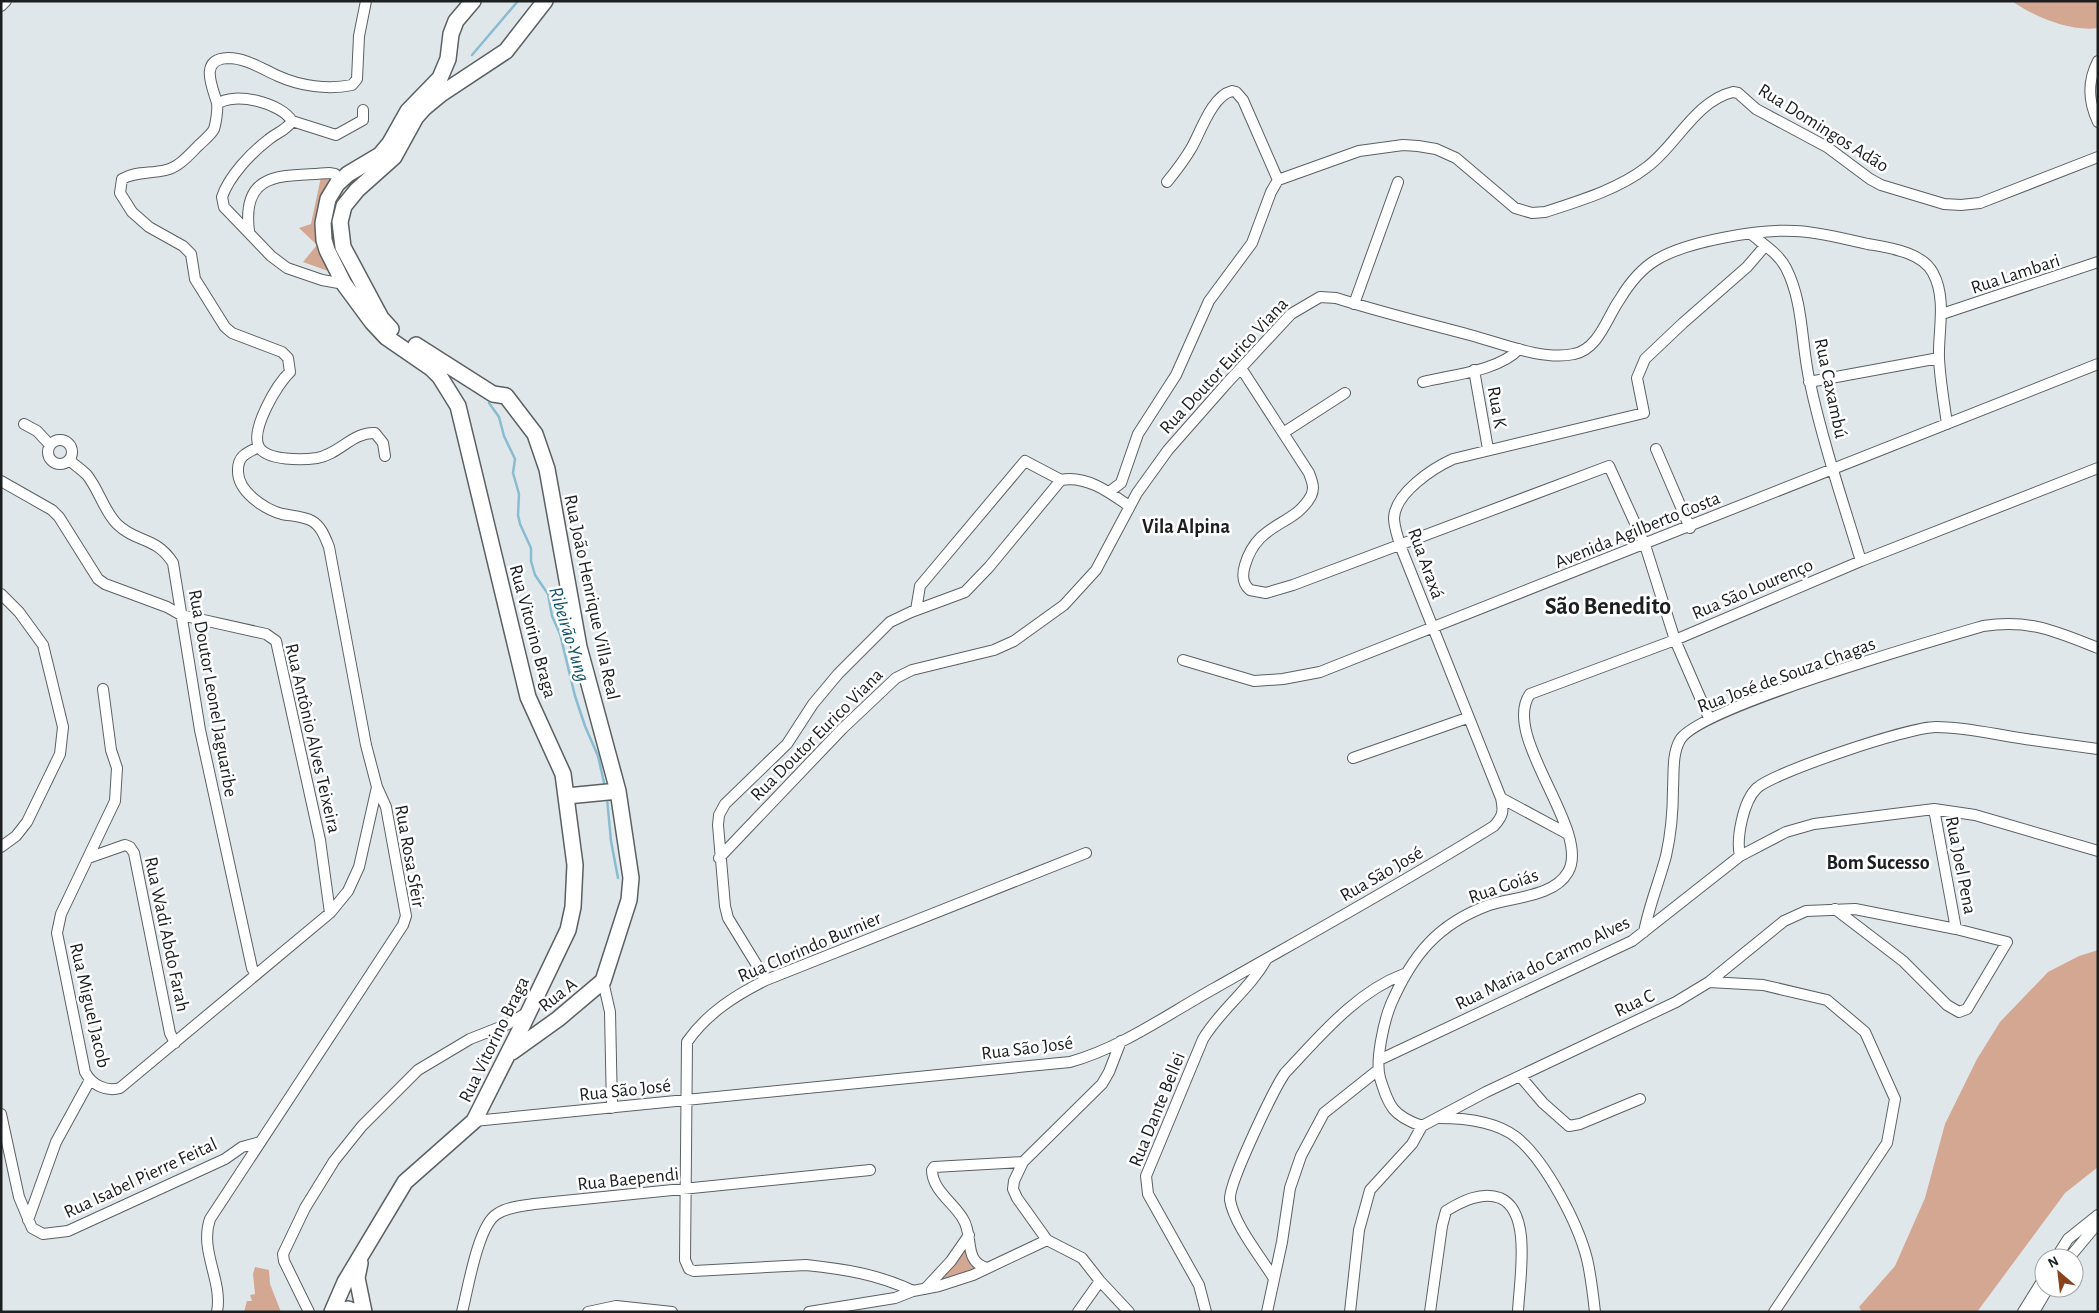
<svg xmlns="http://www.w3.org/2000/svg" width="2099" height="1313" viewBox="0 0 2099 1313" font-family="'Alegreya Sans',sans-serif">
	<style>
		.green { fill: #d4a792 }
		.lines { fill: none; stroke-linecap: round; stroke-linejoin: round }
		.stream { stroke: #89bcd1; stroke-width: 2.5 }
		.street-casing { stroke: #5b6163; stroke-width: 12 }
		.secondary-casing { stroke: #5b6163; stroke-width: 18 }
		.street { stroke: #fff; stroke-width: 10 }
		.secondary { stroke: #fff; stroke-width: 15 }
		.labels { text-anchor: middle; stroke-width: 5; stroke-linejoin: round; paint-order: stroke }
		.street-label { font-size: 19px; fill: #1c1f20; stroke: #fff }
		.neighbourhood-label { font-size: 20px; font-weight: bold; fill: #1c1f20; stroke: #fff }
		.water-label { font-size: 20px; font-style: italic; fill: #12546b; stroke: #fff }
		.district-label { font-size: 24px; font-weight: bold; fill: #1c1f20; stroke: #fff }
	</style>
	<rect width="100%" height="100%" fill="#e0e7ea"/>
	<path class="green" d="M2012 1H2098V28C2071 32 2034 17 2012 1Z
		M321 177 330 178C308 219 316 230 331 272L303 262 317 245 299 228 311 224Z
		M2098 950V1167L2065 1193 1977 1312H1862L1859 1307 1895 1266 1925 1198 1945 1124 1977 1059 2000 1022 2048 972 2079 956Z
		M966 1247 978 1269 934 1282Z
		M255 1267 269 1270 270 1284 281 1312H244L247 1301H252L250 1295 255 1294 253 1274Z"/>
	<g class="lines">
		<path class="stream" d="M472 55 518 1
			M489 403 499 417 504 436 515 459 513 473 519 494 518 515 520 524 531 548V561L535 575 548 594 552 616 560 634 575 696 585 726 598 756 605 787
			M607 798 611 841 618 878"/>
		<defs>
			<path id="street" d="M366 1 359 36 357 79 352 85C328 90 300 86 278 76 262 69 246 58 228 58 198 59 213 88 217 103 218 109 216 123 214 129 211 135 203 141 198 146 189 155 179 167 166 170 150 174 136 171 122 179L120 193 132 212 149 227 183 246 191 254 195 279 225 327 232 333 282 352 288 358 290 372C277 384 250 430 259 447 267 461 303 460 317 458 340 454 352 432 375 433L383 443 385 456
				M1 6 6 1
				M2098 61C2087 82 2088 101 2098 122
				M217 104C235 91 281 103 292 121
				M292 121C287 130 276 133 268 140 251 153 229 176 222 197L224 207 271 256 287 268 322 280 344 284
				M292 121 336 135 363 120V110
				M1167 182C1176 171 1185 159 1192 147 1201 131 1212 96 1232 91L1236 92 1243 100 1278 180
				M249 231C241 168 286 177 329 173L335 174 340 181
				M1751 234C1764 245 1778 253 1786 268 1804 303 1801 345 1810 383 1823 443 1843 502 1861 561
				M1354 304 1398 182
				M1942 314 2098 262
				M1241 368 1309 473C1312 481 1315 488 1311 496 1294 527 1258 521 1245 565 1242 575 1242 583 1250 590L1266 593 1293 585 1609 466 1645 545 1675 640 1709 718
				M1474 370 1488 449
				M1423 382C1451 375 1499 371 1519 349
				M1809 382 1939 358
				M24 424 37 431 50 445
				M1283 433 1345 393
				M48 452a12 12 0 1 1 24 0a12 12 0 1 1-24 0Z
				M1656 449 1690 528
				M69 460C75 465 82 470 87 475 99 490 104 511 117 524 136 543 156 536 173 563L200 730 252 968 256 975
				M1 481 52 510 59 517 98 579 105 584 167 607 181 615 266 634 276 641 320 840 330 913
				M1109 492 1121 483 1138 434 1176 375 1209 301 1252 243 1271 192 1278 180 1359 151 1403 145 1418 146 1436 149 1456 158 1515 208 1532 213 1545 212C1579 201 1619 189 1647 167 1676 146 1695 101 1733 92L1738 93 1756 109 1827 147 1870 179 1881 185 1944 204 1961 205 1980 203 2098 157
				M1 594 19 612 43 645 63 727 60 754 27 822 16 836 1 847
				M916 610 920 586 1025 461 1061 480
				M1183 660 1254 681 1283 679 1320 672 2098 364
				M103 689 111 750 117 768 115 801 61 914 57 933 85 1072C92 1085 106 1092 120 1088L330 913 348 891 359 867 377 787
				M1353 758 1467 718
				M1501 798 1566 833
				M1934 809 1956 929
				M1740 856C1736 839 1743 801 1757 788 1775 772 1909 727 1936 727 1960 727 1984 732 2007 736 2037 741 2068 745 2098 749
				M88 858 125 845 130 847 134 853 170 1033 175 1043
				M719 858 842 729 896 678 912 670 994 650 1014 641 1064 605 1096 570 1137 493 1168 450 1227 383 1291 314 1320 297 1336 298C1380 312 1425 323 1470 335 1500 343 1543 361 1574 354 1599 349 1607 317 1620 299 1629 284 1641 269 1656 260 1687 241 1760 229 1795 231 1820 232 1844 239 1868 244 1890 248 1922 252 1933 273 1947 299 1938 331 1939 358 1940 380 1944 402 1947 424
				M1835 909 1903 961 1947 1005 1959 1012 1967 1009 2007 942 1956 929 1855 909 1806 911 1784 921 1709 982 1676 1002 1486 1092 1422 1126C1393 1116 1389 1107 1380 1078 1375 1061 1384 1021 1391 1004 1412 956 1437 924 1489 905 1513 897 1554 897 1568 872 1592 831 1500 736 1530 694L1675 640 1861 561 2098 468
				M1644 932C1649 906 1659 882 1666 856 1671 834 1673 811 1673 788 1674 773 1672 754 1680 740 1698 708 1935 640 1983 626 2030 619 2055 631 2098 648
				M766 980 728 918 725 906 718 825 719 815 725 804 787 744 813 704 838 674 890 622 911 612 965 592 989 567 1061 480C1086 475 1109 492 1129 506
				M603 981 610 1012 612 1108
				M1709 982 1763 985 1827 1000 1865 1032 1895 1099 1887 1143 1774 1312
				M1121 1041 1109 1072 1102 1084 1023 1162 1014 1181 1013 1189 1017 1198 1047 1240 1082 1258 1100 1281 1129 1312
				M1379 1060 1632 941 1740 856 1786 832 1814 824 1934 809 1975 815 2098 851
				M1520 1076 1543 1103 1569 1126 1580 1124 1640 1099
				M1 1114 19 1197 32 1228 43 1234 68 1231 225 1159 242 1147 260 1142
				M1439 1118C1464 1118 1495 1121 1516 1137 1545 1160 1578 1223 1587 1259 1591 1276 1593 1294 1595 1312
				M474 1121 1070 1062C1121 1048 1168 1014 1215 988 1308 935 1403 883 1494 826 1503 816 1504 811 1501 798L1400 545C1398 537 1394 527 1394 518 1395 493 1433 468 1453 459L1644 413 1637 378 1645 359 1683 323 1747 267 1765 246
				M28 1220 56 1142 90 1080
				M2056 1258 2068 1239 2098 1215
				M2069 1258 2098 1223
				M987 1268C963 1262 974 1236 963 1219 954 1203 932 1190 932 1170L934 1167 1023 1162
				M1273 1277C1260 1256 1234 1224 1230 1200 1228 1184 1274 1089 1285 1073 1320 1036 1356 992 1404 974
				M925 1289 951 1261 969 1235
				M913 1291C878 1274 843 1269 806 1265L694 1271 689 1269 685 1260 687 1042C707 1013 736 995 766 980L1086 853
				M217 1312C223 1280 199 1251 210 1219L403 925 406 916 386 807 377 787 366 745 329 547C325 537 321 526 312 521 303 516 292 516 282 514 264 509 237 491 238 470 238 456 246 453 259 447
				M309 1312 284 1261 283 1254 305 1208 334 1161 362 1126 418 1070 470 1039 508 1024 528 1012
				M462 1312C468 1289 478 1225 497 1214 507 1207 522 1206 534 1204L870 1170
				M588 1312 616 1306 672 1312
				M809 1312 895 1298 913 1291 939 1286 973 1275 1047 1240
				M1078 1312 1100 1281
				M1206 1312 1199 1285 1148 1194 1146 1176 1203 1039C1221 1009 1249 990 1266 960
				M1267 1312 1282 1242 1290 1188 1301 1156 1324 1113 1378 1070
				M1350 1312 1359 1230 1370 1190 1412 1144 1422 1126
				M1430 1312 1442 1226 1446 1211C1462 1201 1482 1191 1500 1198 1533 1212 1519 1282 1518 1312
				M2023 1312 2044 1278
				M2034 1312 2048 1288"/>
			<path id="secondary" d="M391 329 381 318 343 247 340 222 344 206 357 190 394 157 416 117 424 108 441 94 506 51 545 1
				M416 345 493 394 506 396 535 434 547 469 579 647 618 791 631 878 629 900 603 981 558 1019 512 1052
				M567 796 618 791
				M360 1263 357 1278 364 1312
				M332 1312 345 1282 405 1182 474 1121 524 1022 568 930 573 907 575 865 563 774 528 697 458 406 440 377 431 368 386 337 372 322 344 284 327 250 324 240 323 223 328 199 337 184 348 174 380 155 390 143 408 111 440 78 448 59 451 34 456 21 473 1
				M335 1312 348 1309 355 1312"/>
		</defs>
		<use href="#street" class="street-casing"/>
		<use href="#secondary" class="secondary-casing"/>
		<use href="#street" class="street"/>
		<use href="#secondary" class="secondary"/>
	</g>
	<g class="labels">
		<g class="street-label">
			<text transform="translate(1824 127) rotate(32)" y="7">Rua Domingos Adão</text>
			<text transform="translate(2015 273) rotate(-18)" y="7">Rua Lambari</text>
			<text transform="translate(1223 365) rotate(-47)" y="7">Rua Doutor Eurico Viana</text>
			<text transform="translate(1832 388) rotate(78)" y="7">Rua Caxambú</text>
			<text transform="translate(1498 407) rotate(80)" y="7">Rua K</text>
			<text transform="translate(1637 529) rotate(-22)" y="7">Avenida Agilberto Costa</text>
			<text transform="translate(1427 563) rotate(70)" y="7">Rua Araxá</text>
			<text transform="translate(1752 588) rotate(-23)" y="7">Rua São Lourenço</text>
			<text transform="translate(593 597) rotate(78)" y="7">Rua João Henrique Villa Real</text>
			<text transform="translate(534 631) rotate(75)" y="7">Rua Vitorino Braga</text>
			<text transform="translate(1786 674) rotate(-20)" y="7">Rua José de Souza Chagas</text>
			<text transform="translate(214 693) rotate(80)" y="7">Rua Doutor Leonel Jaguaribe</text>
			<text transform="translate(816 734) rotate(-45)" y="7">Rua Doutor Eurico Viana</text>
			<text transform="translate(314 738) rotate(77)" y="7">Rua Antônio Alves Teixeira</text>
			<text transform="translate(411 856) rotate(80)" y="7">Rua Rosa Sfeir</text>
			<text transform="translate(1962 865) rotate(79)" y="7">Rua Joel Pena</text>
			<text transform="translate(1381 873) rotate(-30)" y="7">Rua São José</text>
			<text transform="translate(1503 885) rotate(-19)" y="7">Rua Goiás</text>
			<text transform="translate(168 934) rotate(78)" y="7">Rua Wadi Abdo Farah</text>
			<text transform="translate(809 946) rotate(-23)" y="7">Rua Clorindo Burnier</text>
			<text transform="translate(1542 962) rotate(-26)" y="7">Rua Maria do Carmo Alves</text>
			<text transform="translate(557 994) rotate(-38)" y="7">Rua A</text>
			<text transform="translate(1634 1002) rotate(-25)" y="7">Rua C</text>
			<text transform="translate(91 1005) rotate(77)" y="7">Rua Miguel Jacob</text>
			<text transform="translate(493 1039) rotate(-64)" y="7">Rua Vitorino Braga</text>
			<text transform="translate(1027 1047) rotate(-7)" y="7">Rua São José</text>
			<text transform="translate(625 1089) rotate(-6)" y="7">Rua São José</text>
			<text transform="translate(1156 1109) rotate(-68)" y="7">Rua Dante Bellei</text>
			<text transform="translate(140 1177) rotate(-25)" y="7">Rua Isabel Pierre Feital</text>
			<text transform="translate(628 1178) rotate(-6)" y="7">Rua Baependi</text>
		</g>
		<g class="neighbourhood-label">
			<text x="1186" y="533">Vila Alpina</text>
			<text x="1878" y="869">Bom Sucesso</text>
		</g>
		<g class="water-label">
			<text transform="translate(570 634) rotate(73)" y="7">Ribeirão Yung</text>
		</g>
		<g class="district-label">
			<text x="1608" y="614">São Benedito</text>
		</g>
	</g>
	<rect width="2099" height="1313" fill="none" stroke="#1c1f20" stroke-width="5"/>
	<g transform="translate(2059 1273) rotate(332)"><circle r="24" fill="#ffffff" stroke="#a4a5a6"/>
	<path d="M0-4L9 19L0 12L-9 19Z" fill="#88421c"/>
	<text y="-8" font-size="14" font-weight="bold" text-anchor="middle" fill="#1c1f20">N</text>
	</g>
</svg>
